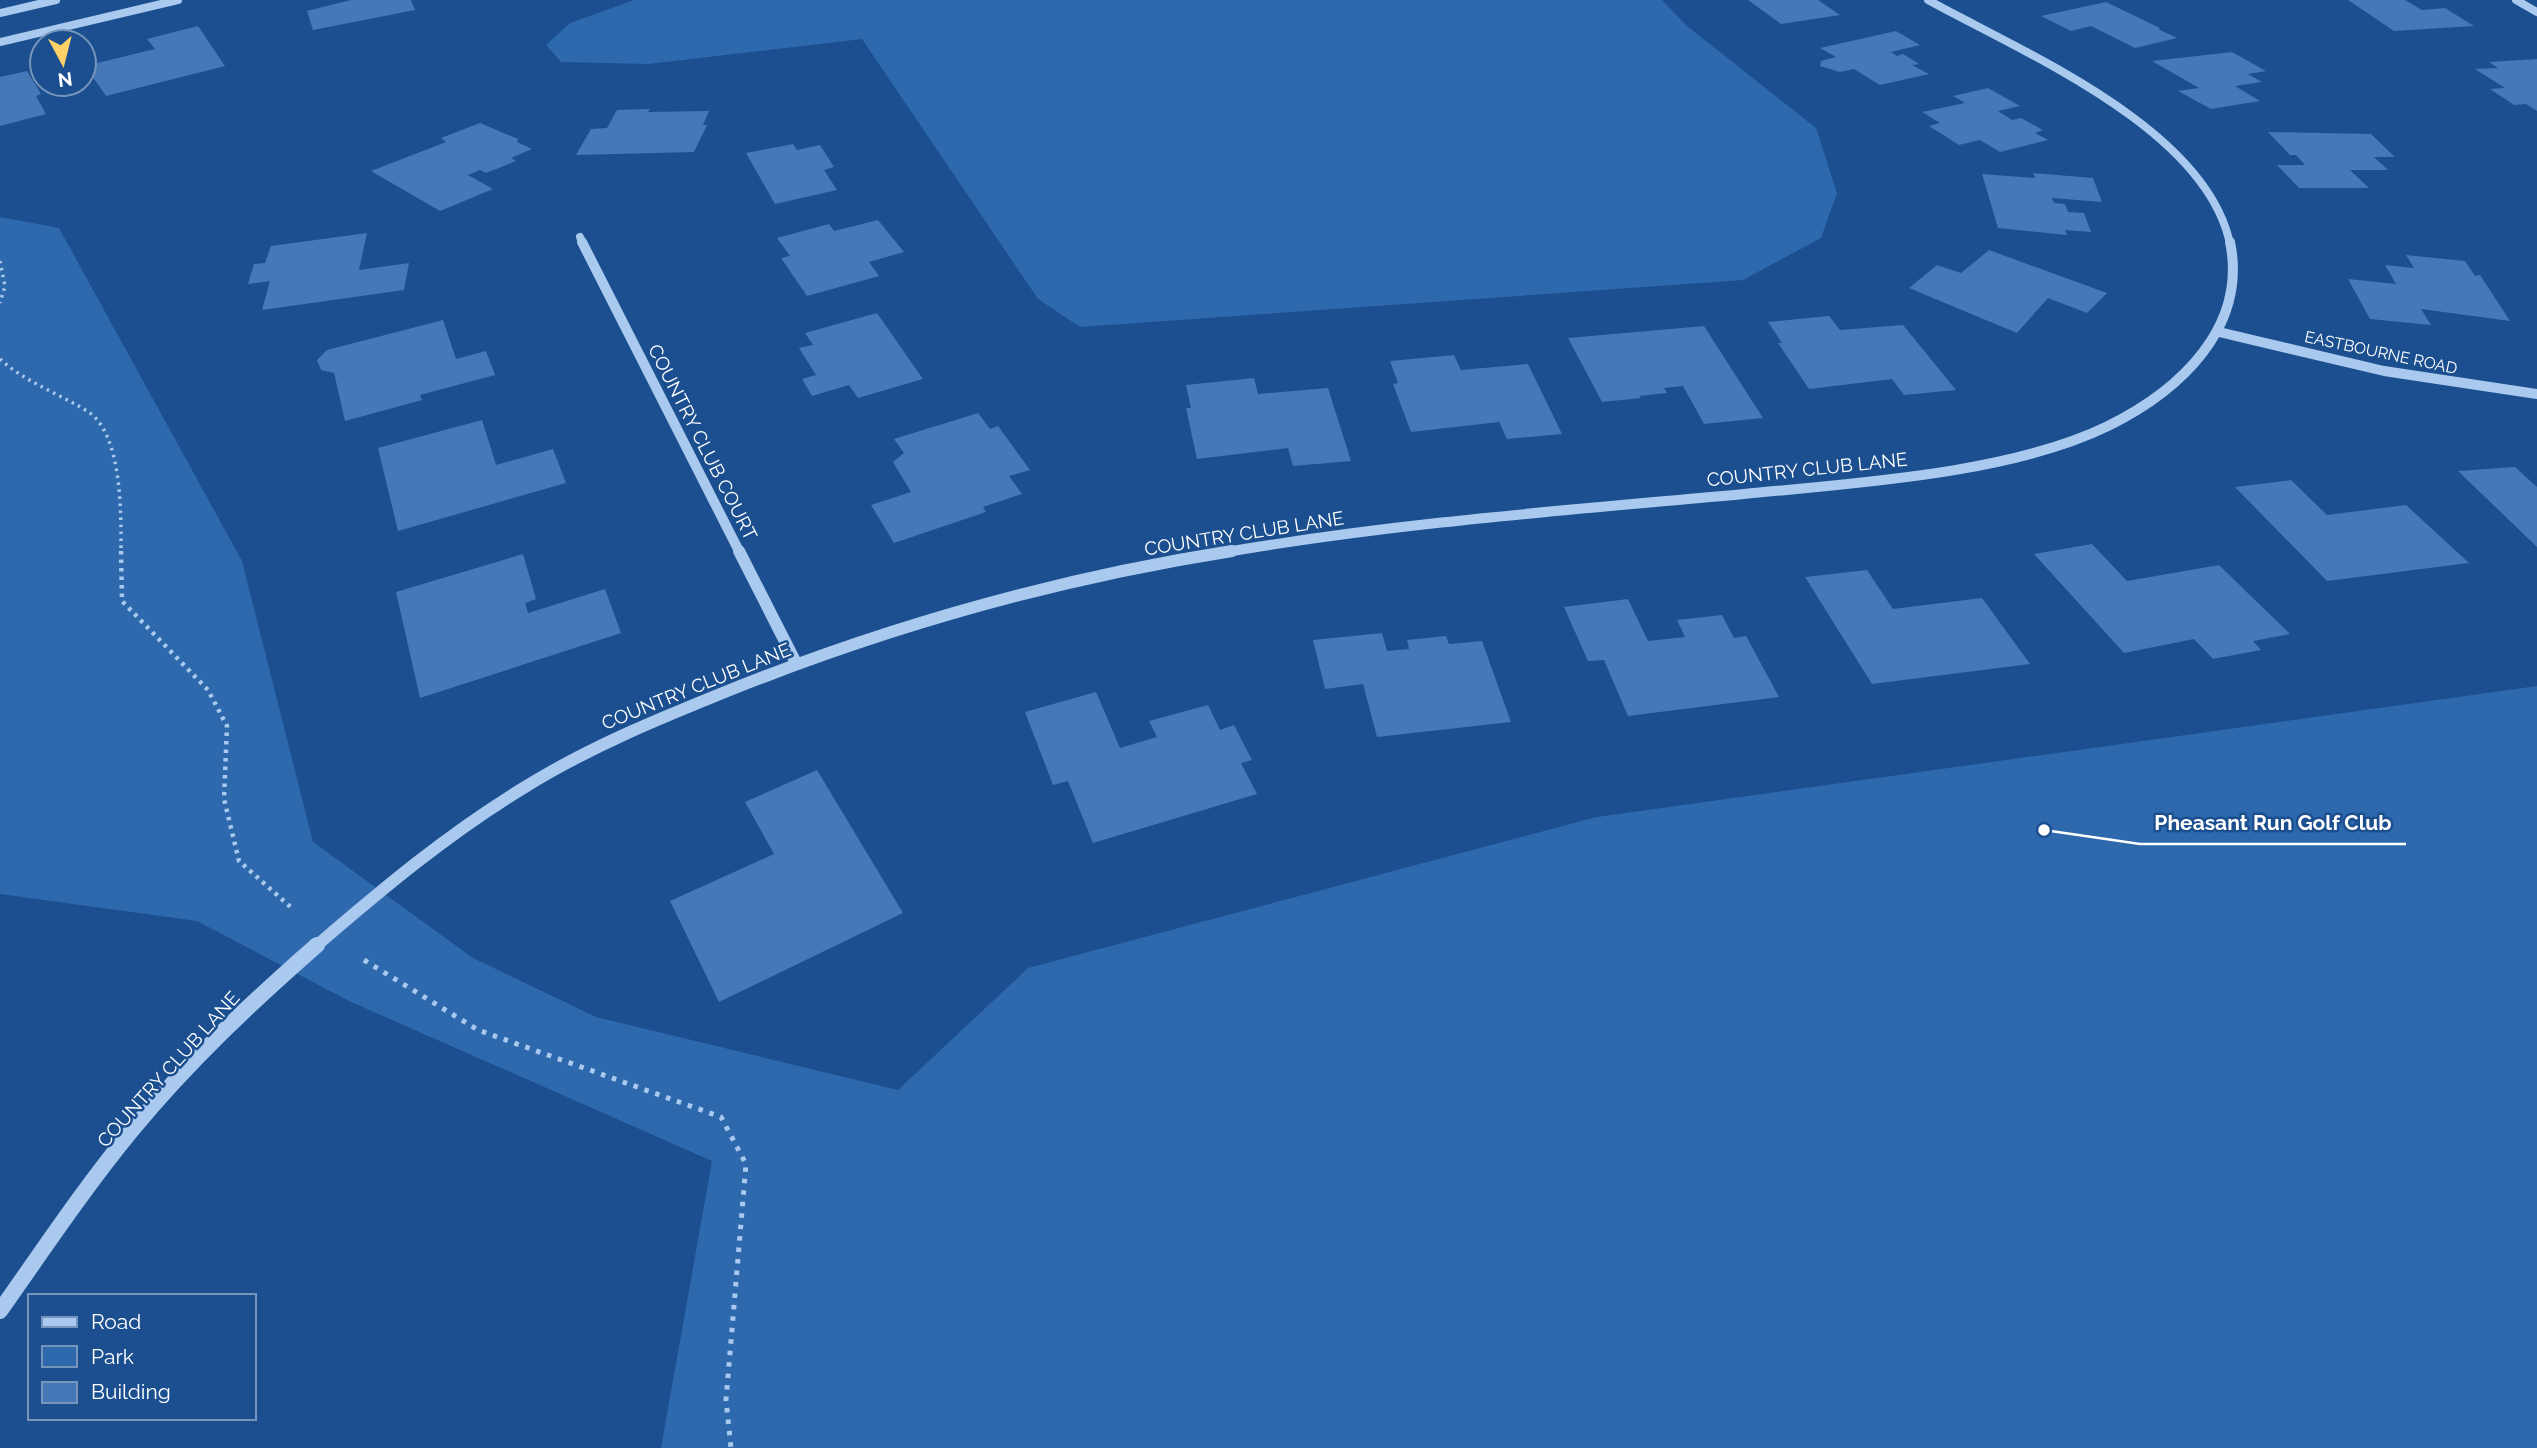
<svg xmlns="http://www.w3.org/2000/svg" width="2537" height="1448" viewBox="0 0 2537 1448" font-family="Raleway,sans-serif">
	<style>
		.green { fill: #2e69ad }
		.building { fill: #4478b7 }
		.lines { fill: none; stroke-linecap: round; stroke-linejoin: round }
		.path-far2 { stroke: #a9c9ee; stroke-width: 3.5; stroke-dasharray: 2.5 4.5; stroke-linecap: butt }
		.path-far1 { stroke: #a9c9ee; stroke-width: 4.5; stroke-dasharray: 3.5 5; stroke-linecap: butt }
		.path { stroke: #a9c9ee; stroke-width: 5; stroke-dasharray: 4.5 7; stroke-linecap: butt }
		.minor-far3 { stroke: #a9c9ee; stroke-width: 8 }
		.minor-far2 { stroke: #a9c9ee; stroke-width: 10 }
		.minor-far1 { stroke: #a9c9ee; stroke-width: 12 }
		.minor { stroke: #a9c9ee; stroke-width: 16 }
		.labels { text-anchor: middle; stroke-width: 5; stroke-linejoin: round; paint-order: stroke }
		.far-street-label { font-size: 16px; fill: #fff; stroke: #1b4f8f }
		.street-label { font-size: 19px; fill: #fff; stroke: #1b4f8f }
		.leader { fill: none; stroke: #fff; stroke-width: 2.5 }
		.callout-dot { fill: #fff; stroke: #1b4f8f; stroke-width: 2.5 }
		.callout-label { font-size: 21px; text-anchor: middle; font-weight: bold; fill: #fff; stroke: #1b4f8f; stroke-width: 5; stroke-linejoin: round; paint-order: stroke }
	</style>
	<rect width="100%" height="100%" fill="#1b4f8f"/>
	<path class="green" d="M634 0H1662L1687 26 1816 128 1837 193 1821 238 1743 280 1080 327 1038 299 862 39 648 64 561 62 546 45 570 23Z
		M0 217 59 228 242 561 313 842 473 958 596 1017 898 1090 1028 968 1597 817 2537 686V1448H661L712 1161 349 1001 197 921 0 894Z"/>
	<path class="building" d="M351 0H411L415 10 313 30 307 11Z
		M1748 0H1818L1840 15 1781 24Z
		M2348 0H2405L2422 10 2445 8 2474 26 2394 31Z
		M2106 2 2160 28 2158 29 2177 38 2135 48 2091 26 2071 31 2041 16Z
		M198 26 225 66 106 96 85 66 155 49 147 39Z
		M1896 31 1920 45 1891 52 1897 56 1903 54 1919 64 1912 65 1929 74 1880 85 1854 69 1840 72 1820 66 1821 61 1836 57 1820 48Z
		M2232 52 2266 71 2248 74 2262 82 2235 86 2260 101 2211 109 2178 91 2199 88 2152 61Z
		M2537 59V111L2526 104 2514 105 2490 89 2505 88 2475 69 2498 68 2489 62Z
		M27 71 41 94 36 96 46 114 0 126V77Z
		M1988 88 2020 106 1998 111 2012 120 2021 118 2043 130 2035 133 2048 140 2000 152 1980 140 1959 145 1929 126 1940 123 1922 112 1965 103 1953 96Z
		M650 109 648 112 709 111 703 125H707L694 152 576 155 591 129 607 128 617 110Z
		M480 123 518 139 517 142 532 149 511 158 516 161 486 173 480 170 468 175 493 189 440 211 371 171 446 142 441 138Z
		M2268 132 2371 134 2395 157H2374L2388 170H2350L2369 188H2299L2277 165H2305L2296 155H2290Z
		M793 144 797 150 820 145 834 167 824 170 837 190 775 204 746 153Z
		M2033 173 2093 178 2102 202 2052 198 2054 203 2065 204 2068 212 2084 213 2091 232 2065 230 2067 235 1998 228 1982 174 2035 178Z
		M878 220 904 252 869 262 879 276 807 296 781 258 790 256 777 238 829 224 834 231Z
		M367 233 359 270 409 263 404 290 262 310 270 281 248 284 254 264 265 263 271 246Z
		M1989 250 2107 293 2087 313 2048 298 2017 333 1909 288 1937 265 1961 273Z
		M2406 255 2465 261 2475 276 2480 275 2510 321 2421 309 2431 325 2370 319 2348 279 2396 284 2385 265 2414 268Z
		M877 313 923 379 858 398 849 385 812 396 802 379 816 375 799 348 813 345 805 333Z
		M1829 316 1840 330 1903 325 1956 390 1904 395 1892 379 1809 389 1778 343H1782L1768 322Z
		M443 320 456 359 486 351 495 375 420 395 422 400 345 421 334 373 321 370 317 360 327 350Z
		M1704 326 1763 418 1704 424 1683 386 1664 388 1667 393 1639 396 1641 398 1602 402 1568 338Z
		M1454 355 1461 370 1528 364 1562 434 1507 439 1499 422 1411 432 1393 384 1398 383 1390 361Z
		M1254 378 1258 394 1328 388 1351 461 1293 466 1288 448 1197 459 1186 408H1191L1186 385Z
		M978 413 990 429 998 426 1030 470 1009 476 1022 494 983 507 986 512 894 543 871 505 911 492 893 462 904 453 894 439Z
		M482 420 496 465 553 449 566 483 398 531 378 448Z
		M2515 467 2537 487V547L2458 471Z
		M2291 480 2327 515 2406 505 2469 563 2327 581 2235 487Z
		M2092 544 2127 581 2219 565 2290 634 2253 641 2261 650 2213 659 2194 639 2124 653 2034 554Z
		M523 554 536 599 525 603 528 613 605 589 621 633 420 698 396 592Z
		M1867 570 1893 609 1982 598 2030 664 1872 684 1805 577Z
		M1628 599 1648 641 1685 637 1677 620 1722 615 1734 638 1746 636 1779 697 1628 716 1604 660 1588 661 1564 607Z
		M1382 633 1387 651 1409 649 1407 640 1446 636 1449 644 1482 641 1511 722 1377 737 1363 684 1325 689 1313 640Z
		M1096 692 1120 748 1157 737 1149 721 1208 705 1220 730 1234 725 1252 760 1241 763 1257 794 1093 843 1068 781 1053 785 1025 712Z
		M817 770 903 913 719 1002 670 901 774 854 745 802Z"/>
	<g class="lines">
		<path class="path-far2" d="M0 261 5 286 0 303
			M0 359C25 382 58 393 87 411 123 433 121 516 121 553"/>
		<path class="path-far1" d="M121 551 122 601 208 690 227 726 224 799 239 861 294 910"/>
		<path class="path" d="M364 960 478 1030 721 1117 746 1164 726 1400 731 1448"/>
		<path class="minor-far3" d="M1928 0C2022 52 2206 128 2230 244
			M2516 0 2537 12
			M0 13 56 0
			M0 42 178 0
			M580 237 583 244"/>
		<path class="minor-far2" d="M582 242 740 553
			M2219 332 2384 371 2537 394
			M1221 553C1394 523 1570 510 1744 494 1854 483 2010 474 2108 426 2179 391 2248 328 2230 242"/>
		<path class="minor-far1" d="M739 551 796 663
			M315 947C382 889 449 833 525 787 591 746 663 717 735 688 896 624 1060 578 1232 551"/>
		<path class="minor" d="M0 1311C43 1250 85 1187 132 1130 188 1062 252 1002 317 945"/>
	</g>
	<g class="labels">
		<g class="far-street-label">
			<text transform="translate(2381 352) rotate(12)" y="6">EASTBOURNE ROAD</text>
		</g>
		<g class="street-label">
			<text transform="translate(703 442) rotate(63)" y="7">COUNTRY CLUB COURT</text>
			<text transform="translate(1807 469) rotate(-6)" y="7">COUNTRY CLUB LANE</text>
			<text transform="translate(1244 533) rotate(-9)" y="7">COUNTRY CLUB LANE</text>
			<text transform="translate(696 686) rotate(-22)" y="7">COUNTRY CLUB LANE</text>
			<text transform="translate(168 1069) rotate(-48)" y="7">COUNTRY CLUB LANE</text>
		</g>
	</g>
	<path class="leader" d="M2044 830L2140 844H2406"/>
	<circle class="callout-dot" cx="2044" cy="830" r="7"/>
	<g class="callout-label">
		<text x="2273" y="830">Pheasant Run Golf Club</text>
	</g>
	<rect x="28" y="1294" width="228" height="126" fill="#1b4f8f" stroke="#7695bc" stroke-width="2"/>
	<rect x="42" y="1317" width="35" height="10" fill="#a9c9ee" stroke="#7695bc" stroke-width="2"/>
	<text x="91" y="1329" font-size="21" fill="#ffffff">Road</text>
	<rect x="42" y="1346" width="35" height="21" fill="#2e69ad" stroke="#7695bc" stroke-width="2"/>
	<text x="91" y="1364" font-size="21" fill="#ffffff">Park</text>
	<rect x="42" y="1382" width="35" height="21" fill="#4478b7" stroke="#7695bc" stroke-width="2"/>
	<text x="91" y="1399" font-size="21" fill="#ffffff">Building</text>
	<g transform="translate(63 63) rotate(173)"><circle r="33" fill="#1b4f8f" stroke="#7695bc" stroke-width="2"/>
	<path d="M0-5L12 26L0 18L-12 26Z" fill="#ffd166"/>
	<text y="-10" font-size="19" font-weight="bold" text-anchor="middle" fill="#ffffff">N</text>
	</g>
</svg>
